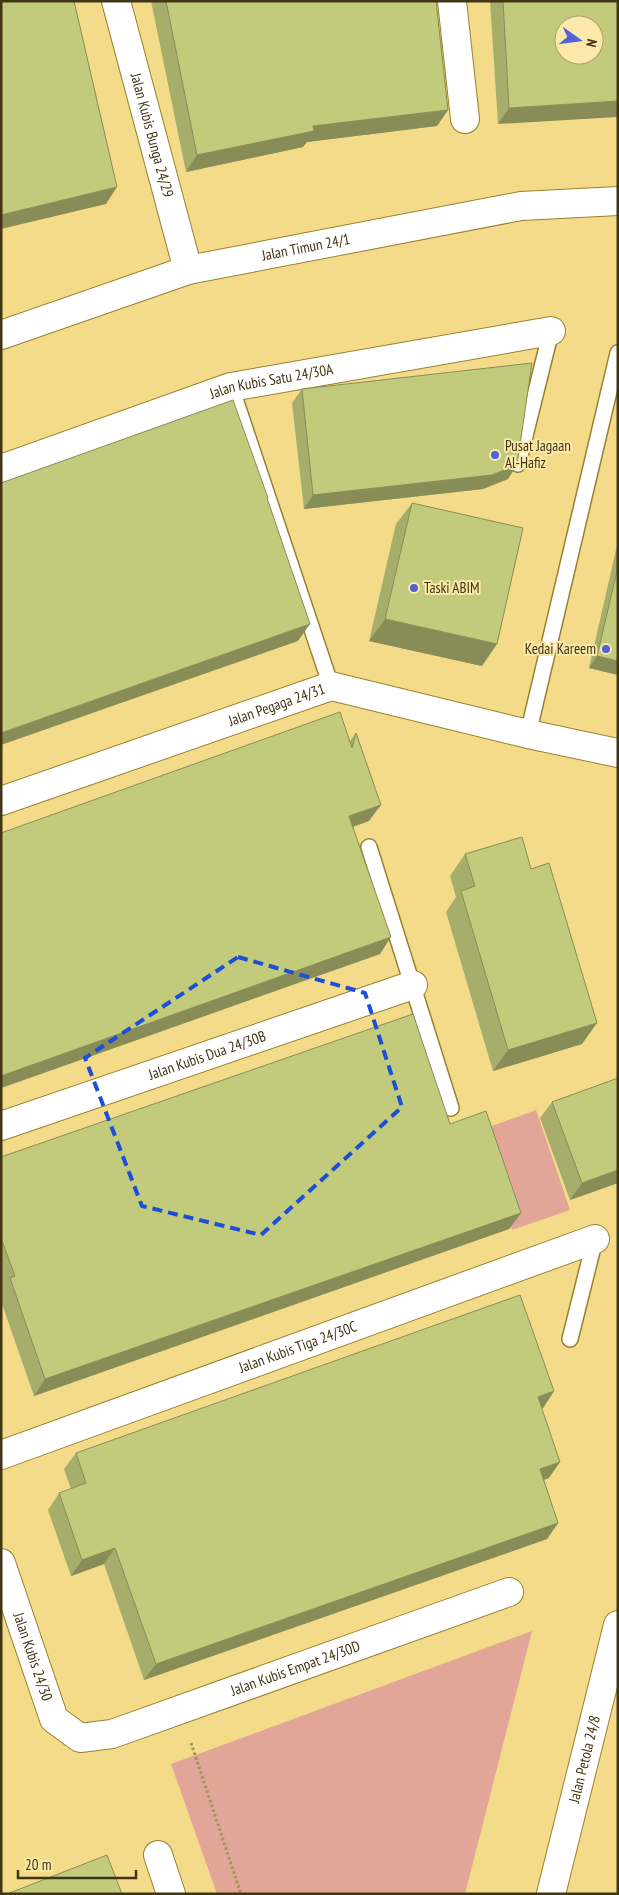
<svg xmlns="http://www.w3.org/2000/svg" width="619" height="1895" viewBox="0 0 619 1895" font-family="'PT Sans Narrow',sans-serif">
	<style>
		.green { fill: #e2a698 }
		.lines { fill: none; stroke-linecap: round; stroke-linejoin: round }
		.lane-casing { stroke: #98812f; stroke-width: 18 }
		.street-casing { stroke: #98812f; stroke-width: 30 }
		.secondary-casing { stroke: #98812f; stroke-width: 30 }
		.path { stroke: #a39155; stroke-width: 3; stroke-dasharray: 2.5 2.5; stroke-linecap: butt }
		.lane { stroke: #fff; stroke-width: 15 }
		.street { stroke: #fff; stroke-width: 28 }
		.secondary { stroke: #fff; stroke-width: 28 }
		.wall { fill: #a7ae6b }
		.shaded-wall { fill: #888d57 }
		.building { fill: #c2ca7c; stroke: #888d57; fill-rule: evenodd }
		.marked { fill: none; stroke: #1d4ed8; stroke-width: 4; stroke-dasharray: 10 6; stroke-linejoin: round }
		.poi-dot { fill: #5060d6; stroke: #fce9a9; stroke-width: 2 }
		.labels { text-anchor: middle; stroke-width: 4; stroke-linejoin: round; paint-order: stroke }
		.street-label { font-size: 15px; fill: #403614; stroke: #fce9a9 }
		.poi-label { font-size: 15px; fill: #403614; stroke: #fce9a9; text-anchor: start }
	</style>
	<rect width="100%" height="100%" fill="#f3db8a"/>
	<path class="green" d="M536 1110 570 1210 512 1230 478 1131Z
		M532 1631 465 1894H217L171 1764Z"/>
	<g class="lines">
		<defs>
			<path id="lane" d="M231 387 331 686
				M518 464 551 331
				M528 734 618 353
				M369 847 451 1108
				M570 1339 595 1239"/>
			<g id="street">
				<path id="s1" d="M116 1 188 270"/>
				<path d="M452 1 465 119"/>
				<path id="s2" d="M1 469 231 387 551 331"/>
				<path id="s3" d="M1 801 331 686 528 734 618 753"/>
				<path id="s4" d="M1 1126 413 985"/>
				<path id="s5" d="M1 1455 595 1239"/>
				<path id="s6" d="M1 1563 54 1719 80 1738 112 1734 509 1592"/>
				<path d="M158 1855 171 1894"/>
			</g>
			<g id="secondary">
				<path id="s7" d="M1 335 188 270 521 206 618 201"/>
				<path id="s8" d="M551 1894 618 1625"/>
			</g>
		</defs>
		<use href="#lane" class="lane-casing"/>
		<use href="#street" class="street-casing"/>
		<use href="#secondary" class="secondary-casing"/>
		<path class="path" d="M191 1743 240 1891 239 1894"/>
		<use href="#lane" class="lane"/>
		<use href="#street" class="street"/>
		<use href="#secondary" class="secondary"/>
	</g>
	<path class="wall" d="M151 1H436L448 110 437 126 307 142 303 147 186 172Z
		M490 1H618L498 124Z
		M302 389 508 479 483 489 304 509 292 403Z
		M412 503 482 666 369 641 396 524Z
		M618 541V675L589 668Z
		M356 733 369 821 353 827 380 954 1 1088 350 741Z
		M465 854 531 869 582 1044 493 1071 446 912 456 897 450 876Z
		M618 1078V1183L570 1200 540 1118 552 1102Z
		M450 1124 521 1213 509 1229 34 1396 1 1301V1291L2 1290 1 1287V1157Z
		M554 1391 543 1408H542L549 1478 544 1480 558 1523 547 1539 144 1680 104 1564 71 1576 48 1510 59 1493 71 1489 64 1469 76 1453Z"/>
	<path class="shaded-wall" d="M618 101V117L498 124 509 108Z
		M448 110 437 126 307 142 303 147 186 172 197 155 313 126Z
		M117 187 106 204 1 229V215Z
		M517 465 508 479 483 489 304 509 313 495Z
		M385 619 497 644 482 666 369 641Z
		M310 624 298 641 1 745V733Z
		M597 656 618 661V675L589 668Z
		M381 805 369 821 337 832 349 816Z
		M391 937 380 954 1 1088V1076Z
		M597 1023 582 1044 493 1071 508 1050Z
		M618 1170V1183L570 1200 582 1183Z
		M521 1213 509 1229 34 1396 45 1379Z
		M554 1391 543 1408 527 1413 538 1397Z
		M560 1462 549 1478 528 1485 540 1469Z
		M558 1523 547 1539 144 1680 156 1664Z
		M115 1548 104 1564 71 1576 82 1560Z"/>
	<path class="building" d="M1 1H74L117 187 1 215Z
		M166 1H436L448 110 313 126 314 131 197 155Z
		M503 1H618V101L509 108ZM564 25H594V55H564Z
		M532 363 517 465 492 475 313 495 302 389Z
		M233 400 268 498H267L310 624 1 733V483Z
		M412 503 523 528 497 644 385 619Z
		M618 567V661L597 656Z
		M340 712 352 748 356 733 381 805 349 816 391 937 1 1076V833Z
		M522 837 531 869 549 863 597 1023 508 1050 461 891 475 886 465 854Z
		M413 1014 450 1124 486 1111 521 1213 45 1379 10 1278 15 1276 1 1238V1157Z
		M618 1078V1170L582 1183 552 1102Z
		M520 1295 554 1391 538 1397 560 1462 540 1469 558 1523 156 1664 115 1548 82 1560 59 1493 86 1483 76 1453Z
		M107 1855 122 1894H7Z"/>
	<path class="marked" d="M238 957 365 993 402 1107 261 1235 142 1206 85 1058Z"/>
	<g class="poi-dot">
		<circle cx="495" cy="455" r="5"/>
		<circle cx="414" cy="588" r="5"/>
		<circle cx="606" cy="649" r="5"/>
	</g>
	<g class="labels">
		<g class="street-label">
			<text dy="5" stroke="none"><textPath href="#s1" startOffset="139">Jalan Kubis Bunga 24/29</textPath></text>
			<text dy="5" stroke="none"><textPath href="#s7" startOffset="318">Jalan Timun 24/1</textPath></text>
			<text dy="5" stroke="none"><textPath href="#s2" startOffset="285">Jalan Kubis Satu 24/30A</textPath></text>
			<text dy="5" stroke="none"><textPath href="#s3" startOffset="292">Jalan Pegaga 24/31</textPath></text>
			<text dy="5" stroke="none"><textPath href="#s4" startOffset="218">Jalan Kubis Dua 24/30B</textPath></text>
			<text dy="5" stroke="none"><textPath href="#s5" startOffset="316">Jalan Kubis Tiga 24/30C</textPath></text>
			<text dy="5" stroke="none"><textPath href="#s6" startOffset="99">Jalan Kubis 24/30</textPath></text>
			<text dy="5" stroke="none"><textPath href="#s6" startOffset="424">Jalan Kubis Empat 24/30D</textPath></text>
			<text dy="5" stroke="none"><textPath href="#s8" startOffset="139">Jalan Petola 24/8</textPath></text>
		</g>
		<g class="poi-label">
			<text x="505" y="451">Pusat Jagaan<tspan x="505" dy="17">Al-Hafiz</tspan></text>
			<text x="424" y="593">Taski ABIM</text>
			<text x="596" y="654" text-anchor="end">Kedai Kareem</text>
		</g>
	</g>
	<rect width="619" height="1895" fill="none" stroke="#403614" stroke-width="5"/>
	<g transform="translate(579 40) rotate(104)"><circle r="24" fill="#fce9a9" stroke="#b1a16d"/>
	<path d="M0-4L9 19L0 12L-9 19Z" fill="#5060d6"/>
	<text y="-8" font-size="14" font-weight="bold" text-anchor="middle" fill="#403614">N</text>
	</g>
	<path d="M18 1870v8h118v-8" fill="none" stroke="#403614" stroke-width="2.5"/>
	<text x="25" y="1870" font-size="15" fill="#403614" stroke="#fce9a9" stroke-width="4" paint-order="stroke">20 m</text>
</svg>
